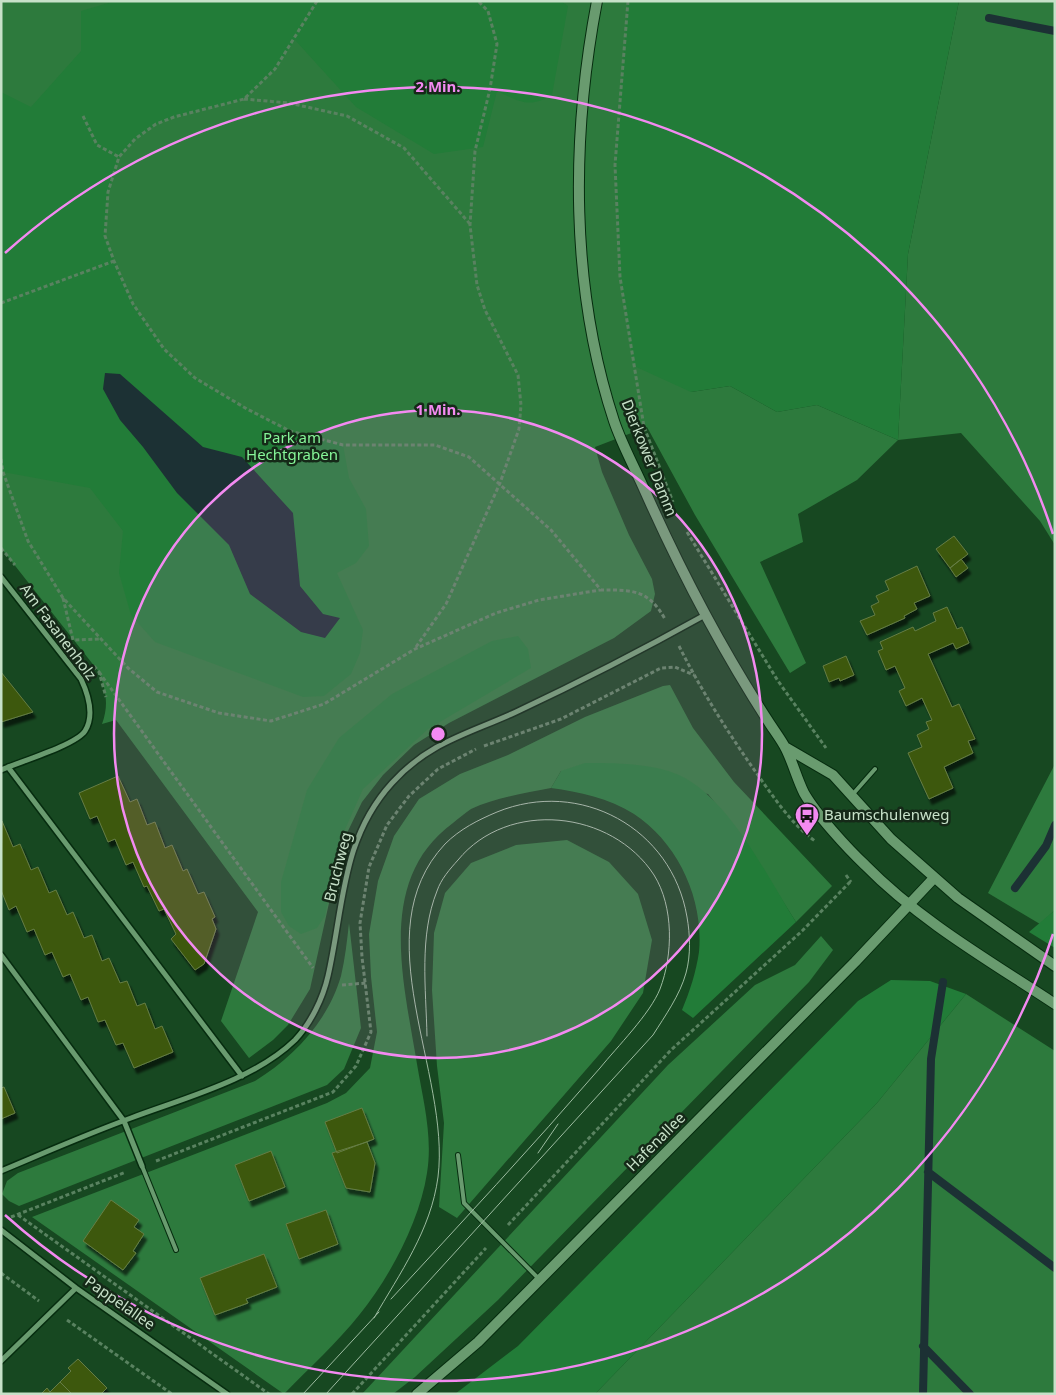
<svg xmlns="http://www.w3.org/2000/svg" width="1056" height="1395" viewBox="0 0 1056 1395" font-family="'Noto Sans',sans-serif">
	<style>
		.green { fill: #2d7a3d }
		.forest { fill: #227c38 }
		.water { fill: #1c3134 }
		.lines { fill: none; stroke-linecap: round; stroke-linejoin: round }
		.stream { stroke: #1c3134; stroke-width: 8 }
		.building { fill: #3d5807; stroke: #657d46; filter: url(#shadow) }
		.lane-casing { stroke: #062c0f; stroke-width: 6 }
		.street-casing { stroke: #062c0f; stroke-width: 8 }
		.secondary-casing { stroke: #062c0f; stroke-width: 12 }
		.path { stroke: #598260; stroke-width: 3; stroke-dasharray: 4 2.5; stroke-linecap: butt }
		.lane { stroke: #699b6f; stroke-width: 4 }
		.street { stroke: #699b6f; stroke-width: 5 }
		.secondary { stroke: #699b6f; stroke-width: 10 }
		.tram { stroke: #9cbba0; stroke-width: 1 }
		.ring { fill: none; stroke: #f38af1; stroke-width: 2.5 }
		.labels { text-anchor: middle; stroke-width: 5; stroke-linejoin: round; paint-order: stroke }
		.park-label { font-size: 15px; fill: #86f598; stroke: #152918 }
		.street-label { font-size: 15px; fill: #c7e1c9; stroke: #152918 }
		.poi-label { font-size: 15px; fill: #c7e1c9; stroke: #152918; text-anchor: start }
		.centre { fill: #f38af1; stroke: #152918; stroke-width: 2.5 }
		.ring-label { font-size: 15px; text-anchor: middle; font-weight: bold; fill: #f38af1; stroke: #152918; stroke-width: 5; stroke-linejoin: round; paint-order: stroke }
	</style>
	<defs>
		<filter id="shadow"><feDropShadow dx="3" dy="5.5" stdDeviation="1" flood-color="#0009"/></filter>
	</defs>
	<rect width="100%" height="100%" fill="#174821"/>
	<path class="green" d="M1 1H634L691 392 730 386 777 412 817 405 898 440 908 254 959 1H1055V545L1040 521 961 433 898 440 857 480 798 514 803 542 760 562 806 663 790 673 695 515 647 427 595 447 602 472 629 535 652 579 655 594 651 611 614 638 449 723 414 745 383 775 362 802 348 831 339 858 310 989 288 1025 273 1040 249 1058 221 1021 258 912 116 720 102 724C109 705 106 691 99 672L1 548Z
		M670 685 693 728 734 782 832 886 796 922 740 834 708 794 561 771 551 788C525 793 495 798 471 809 465 813 459 818 453 823 375 880 404 983 417 1064 423 1100 433 1136 427 1173 420 1220 390 1277 360 1314 337 1343 309 1368 284 1394L32 1217 327 1103 346 1093 370 1068 377 1032 371 977 369 934 378 881 394 836 419 799 460 774 508 755 585 717 663 686Z
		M1055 764V910L1040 924 988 893Z
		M567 840 609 862 638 894 652 940 643 993 611 1041 457 1218 439 1207 444 1123 437 1066 432 990 434 933 445 893 471 863 516 845Z
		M349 923 361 1028 344 1069 327 1085 19 1206 9 1201 2 1194 7 1181 18 1173 255 1081C294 1057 328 1021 341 976 345 959 347 941 349 923Z
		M821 936 833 950 809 982 498 1300 415 1377 393 1394H362L668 1065 755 985 795 965Z
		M966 994 1055 1051V1394H595L877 1103Z"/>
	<path class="forest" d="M115 1H561L568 6 552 95C529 109 519 101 497 91L483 147 434 154 356 107 295 40 275 69 244 99 174 117 156 124 135 139 119 157 108 192 105 236 114 261 133 304 164 349 195 378 247 409 290 431 343 445 349 478 366 509 369 546 356 563 337 573 363 630 360 653 351 674 324 696 303 697 155 642 131 615 119 573 123 531 90 488 3 472 1 459V92L31 107 81 51V11Z
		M628 1H959L908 254 898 440 817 405 777 412 730 386 691 392 634 366 620 277 615 165Z
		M518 636 528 649 531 668 428 729 363 789 339 843 325 916 317 928 301 934 289 926 281 912V882L307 790 339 738 392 694 492 641Z
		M585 763C614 763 652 763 679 775 730 799 766 875 796 922L693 1018 682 1010C690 991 696 972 699 952 704 899 678 843 634 814 609 798 579 792 551 788L561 771Z
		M1055 910V948L1029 932Z
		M891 980 930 981 966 994 877 1103 595 1394H455L518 1346 858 1001Z"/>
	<path class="water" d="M105 373 120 374 203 447 242 457 293 513 300 586 323 614 340 618 325 638 301 632 250 594 229 545 177 493 143 447 120 420 103 389Z"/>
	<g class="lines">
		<path class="stream" d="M989 18 1055 31
			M1015 888 1046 846 1055 825
			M928 1172 1055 1268
			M923 1346 970 1394
			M923 1394 931 1059 943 982"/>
	</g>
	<path class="building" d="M954 536 968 554 950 568 936 549Z
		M961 559 968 568 956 577 950 568Z
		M917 566 930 596 914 603 917 609 904 616 905 618 867 635 860 621 875 615 871 606 879 602 876 596 889 590 885 581Z
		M947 607 957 629 962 627 969 643 956 649 953 643 928 654 952 707 959 704 975 739 968 741 973 753 944 767 953 788 929 799 908 753 922 747 917 735 929 729 926 722 932 720 922 698 906 706 899 691 905 688 895 666 886 670 878 651 883 649 880 642 913 627 915 631 936 621 933 613Z
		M846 656 854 675 840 681 839 678 829 682 823 666Z
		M1 672 33 712 1 722Z
		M118 776 130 802 137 799 147 825 155 822 165 848 172 845 183 871 187 869 198 894 204 892 215 917 212 919 216 929 204 964 195 970 171 939 176 934 164 909 159 911 147 886 144 887 133 862 126 865 115 839 108 842 97 816 90 819 79 793Z
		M2 821 13 847 20 844 31 870 38 867 49 893 56 890 67 915 73 912 84 938 92 935 102 961 109 958 120 983 127 981 137 1006 145 1003 155 1029 162 1026 173 1052 134 1068 123 1043 116 1045 105 1020 98 1022 88 997 81 1000 70 974 63 977 52 952 45 955 34 929 27 932 16 906 9 910 1 890Z
		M4 1087 15 1113 1 1119V1088Z
		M362 1108 374 1139 337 1153 325 1122Z
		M367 1142 375 1163 370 1192 346 1188 332 1153Z
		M271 1151 285 1187 249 1201 235 1165Z
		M111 1200 139 1220 134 1227 144 1234 133 1251 136 1253 123 1270 83 1241Z
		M326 1210 338 1244 299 1259 286 1224Z
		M264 1254 277 1287 246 1299 248 1303 215 1315 200 1278Z
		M78 1359 107 1388 101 1394H72L60 1382 71 1371 68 1368Z
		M60 1382 72 1394H41L47 1388 50 1392Z"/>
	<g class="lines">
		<defs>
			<path id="lane" d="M853 794 875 769
				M458 1155 464 1203 539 1279
				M142 1166 176 1250"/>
			<path id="street" d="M1 577 81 679C88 694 95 715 85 731 76 745 19 762 1 770
				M8 767 242 1076
				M1 955 124 1121 142 1166
				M1 1171C44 1153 87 1134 131 1118 184 1098 254 1080 295 1040 311 1023 323 998 328 976 344 906 341 839 392 783 429 742 468 734 516 712 580 682 644 649 705 615
				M1 1230 76 1288 227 1394
				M1 1361 76 1288"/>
			<path id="secondary" d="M597 1C571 138 570 287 614 421 622 445 635 468 645 491 681 572 722 650 770 724 776 733 782 741 786 749 793 763 797 779 804 793 816 814 847 848 865 865 920 921 990 961 1055 1004
				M785 747 833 775 891 839 958 898 1055 966
				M417 1394 478 1342 855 962 934 878"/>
		</defs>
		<use href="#lane" class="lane-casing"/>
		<use href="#street" class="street-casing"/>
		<use href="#secondary" class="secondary-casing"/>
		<path class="path" d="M317 1 275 69 244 99 174 117 156 124 135 139 119 157 108 192 105 236 114 261 133 304 164 349 195 378 247 409 290 431 343 445H435L469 457 551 530 601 590C632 590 648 589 665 619
			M628 1 615 165 620 277 644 427 673 502
			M244 99 289 103 347 116 404 148 470 224
			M83 116 97 145 119 157
			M1 303 114 261
			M1 459 3 472 28 541 63 598 128 668 157 692 219 713 271 721 324 704 415 649 496 613 539 600 600 590
			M687 532 778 681 826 748
			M1 548 15 565
			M63 598 73 640 99 639
			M679 646C701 690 727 731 755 771 773 796 790 823 815 841
			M416 647 446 604 500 483 519 429 521 405 518 375 485 310 477 285 470 225 475 151 490 89 497 44 488 11 478 1
			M94 666 99 672 106 697
			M99 672 313 968
			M484 746 561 719 661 668 675 667 694 675
			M846 875 851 882
			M342 985 366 983
			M156 1161 333 1092 356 1066 371 1032 362 957 360 923 369 867 387 825 409 796 438 769 476 749
			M18 1215 269 1394
			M11 1217 126 1172
			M508 1225 671 1050 802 931 851 881
			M1 1273 39 1301
			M67 1320 172 1394
			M352 1394 486 1248"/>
		<use href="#lane" class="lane"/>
		<use href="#street" class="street"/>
		<use href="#secondary" class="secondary"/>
		<path class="tram" d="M538 1153 558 1124
			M391 1299C461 1223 532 1147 600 1068 617 1047 650 1014 660 989 673 955 674 907 654 875 612 810 508 799 458 860 450 869 441 879 437 891 419 936 426 988 427 1036
			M303 1394 379 1312
			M326 1394 653 1035C665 1016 680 995 686 973 691 955 690 934 687 917 672 828 580 778 497 812 478 820 460 829 445 844 362 933 451 1073 438 1177 431 1230 400 1273 374 1318"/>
	</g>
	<circle cx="438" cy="734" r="324" fill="#f38af1" fill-opacity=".12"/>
	<g class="ring">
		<circle cx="438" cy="734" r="324"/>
		<path d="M1053 934A647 647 0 0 1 5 1215M5 253A647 647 0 0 1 1053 534"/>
	</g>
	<defs>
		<symbol id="bus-pin" viewBox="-11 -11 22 30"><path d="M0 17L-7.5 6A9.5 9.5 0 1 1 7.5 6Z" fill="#f38af1" stroke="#152918"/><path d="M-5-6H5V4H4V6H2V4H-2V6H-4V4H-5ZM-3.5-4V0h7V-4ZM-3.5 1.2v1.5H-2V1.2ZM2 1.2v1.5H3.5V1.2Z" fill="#111"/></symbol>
	</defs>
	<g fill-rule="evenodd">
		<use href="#bus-pin" x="793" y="801" width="28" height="38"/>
	</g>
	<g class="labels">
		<g class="park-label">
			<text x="292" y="443">Park am<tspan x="292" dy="17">Hechtgraben</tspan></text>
		</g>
		<g class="street-label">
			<text transform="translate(649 458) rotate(68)" y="5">Dierkower Damm</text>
			<text transform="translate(58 632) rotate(53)" y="5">Am Fasanenholz</text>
			<text transform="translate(338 867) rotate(-76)" y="5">Bruchweg</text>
			<text transform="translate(656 1142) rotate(-45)" y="5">Hafenallee</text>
			<text transform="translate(120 1303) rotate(35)" y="5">Pappelallee</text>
		</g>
		<g class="poi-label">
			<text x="824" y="820">Baumschulenweg</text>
		</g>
	</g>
	<circle cx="438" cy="734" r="8" class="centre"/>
	<g class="ring-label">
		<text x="438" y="92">2 Min.</text>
		<text x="438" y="415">1 Min.</text>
	</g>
	<rect width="1056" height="1395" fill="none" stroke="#c7e1c9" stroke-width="5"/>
</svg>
